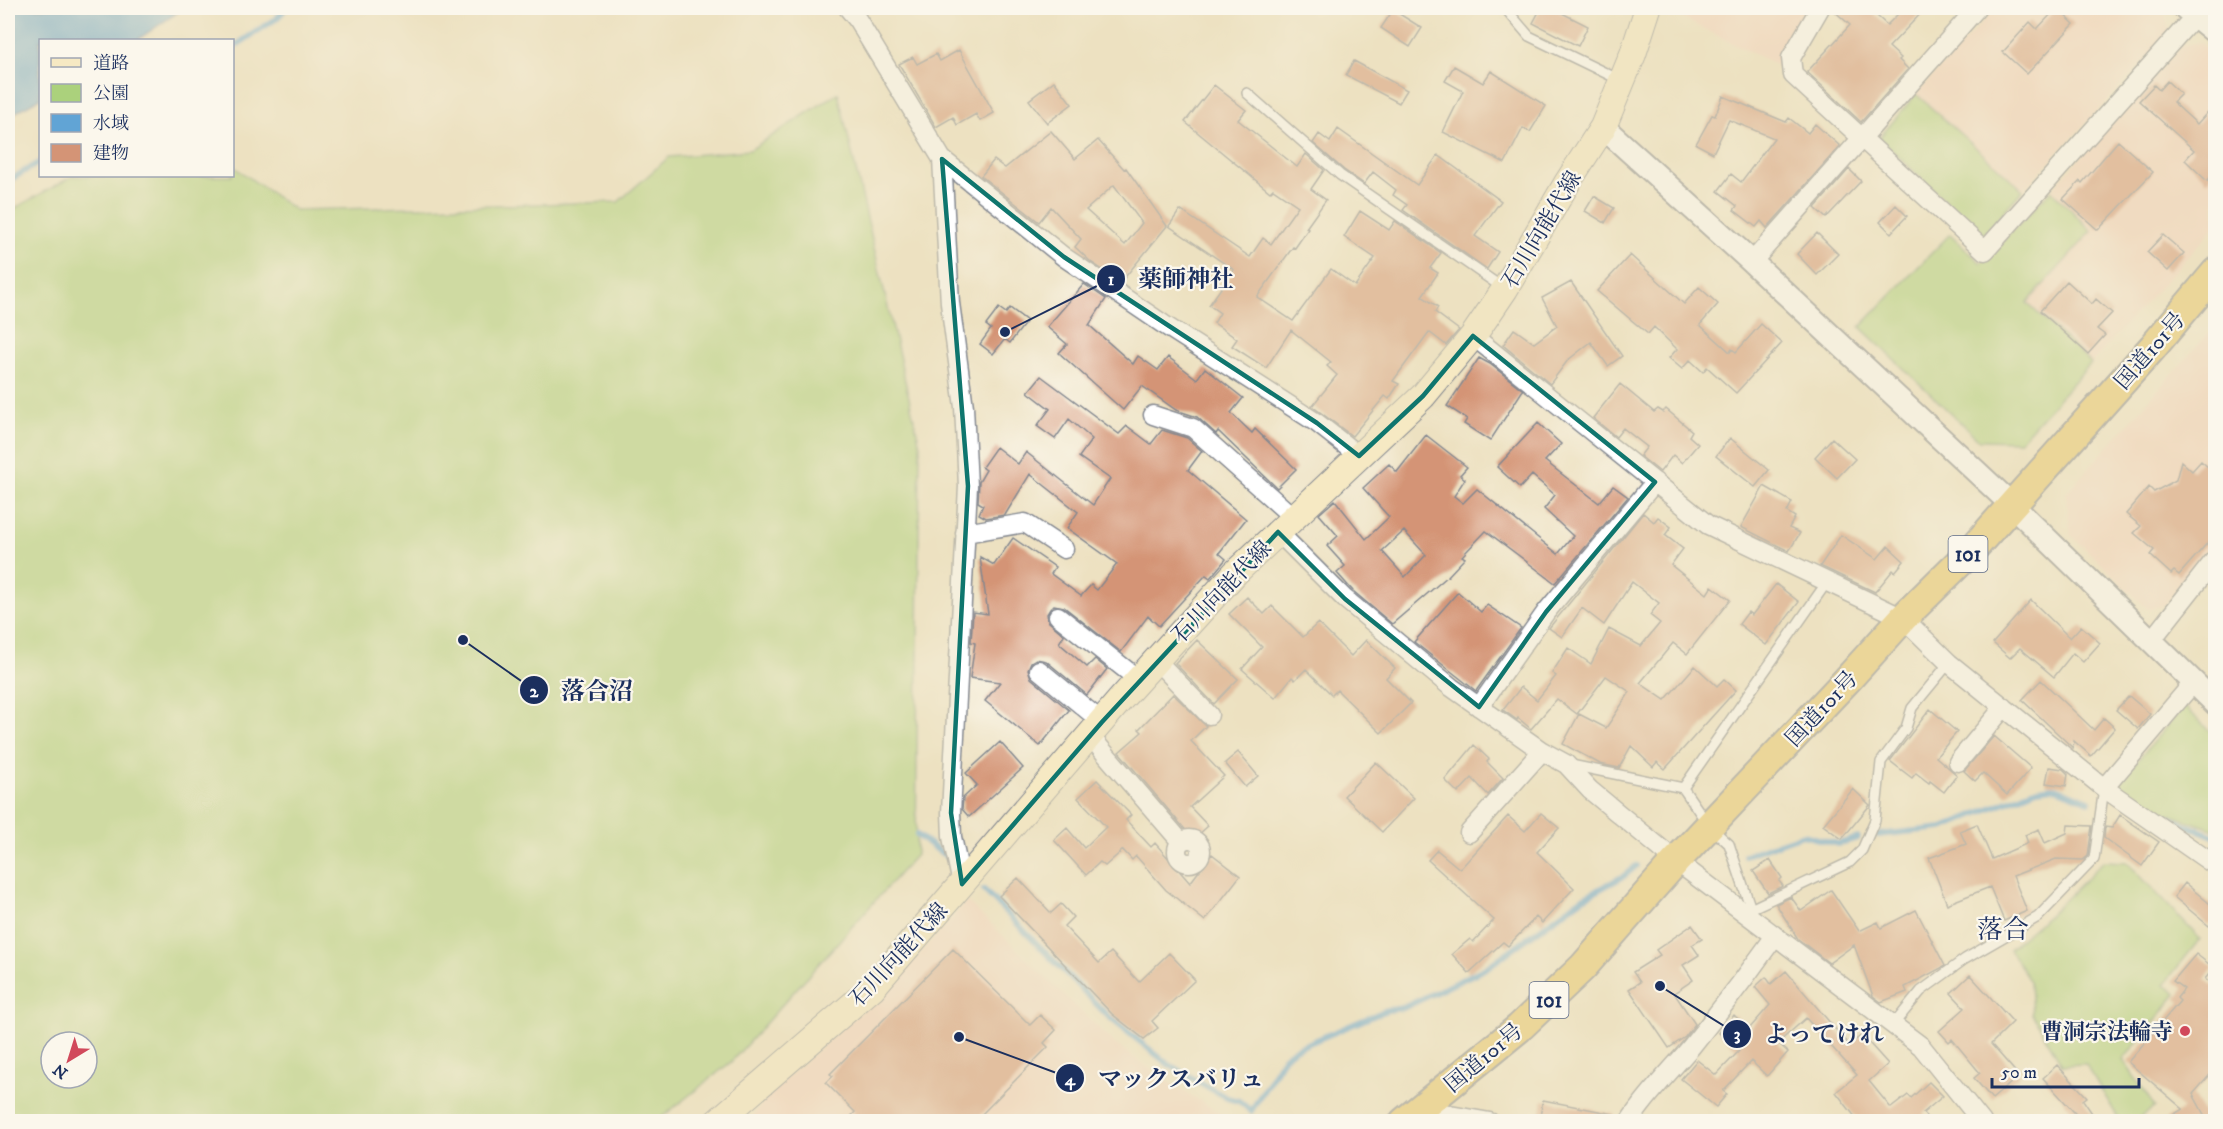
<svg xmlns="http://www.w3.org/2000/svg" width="2223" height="1129" viewBox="0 0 2223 1129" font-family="'IM FELL DW Pica','Noto Serif JP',serif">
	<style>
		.built { fill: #f4d3c0 }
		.green { fill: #abd17c; stroke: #63806d; stroke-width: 1.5; fill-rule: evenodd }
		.water { fill: #61a4d5; stroke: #3e6a9a; stroke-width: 1.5 }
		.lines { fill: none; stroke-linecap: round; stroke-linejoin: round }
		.stream { stroke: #61a4d5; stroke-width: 6 }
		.building { fill: #d49476; fill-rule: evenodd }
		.service-casing { stroke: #848890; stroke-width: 12 }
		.minor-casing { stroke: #848890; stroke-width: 21 }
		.tertiary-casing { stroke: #848890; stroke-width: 26 }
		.secondary-casing { stroke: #848890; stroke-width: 28 }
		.trunk-casing { stroke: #848890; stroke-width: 32 }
		.service { stroke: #fff; stroke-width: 9 }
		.minor { stroke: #fff; stroke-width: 18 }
		.tertiary { stroke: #fff; stroke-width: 22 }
		.secondary { stroke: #f6e9c3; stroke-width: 26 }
		.trunk { stroke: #e9c769; stroke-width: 28 }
		.marked { fill: none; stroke: #0f766e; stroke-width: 4.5; stroke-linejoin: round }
		.poi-dot { fill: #d1495b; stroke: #fbf7ec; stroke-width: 2 }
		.labels { text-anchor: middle; stroke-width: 4.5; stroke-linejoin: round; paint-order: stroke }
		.shield { fill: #fbf7ec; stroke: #5e6b89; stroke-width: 1.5 }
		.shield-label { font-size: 21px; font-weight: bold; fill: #1b2f5e }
		.street-label { font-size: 22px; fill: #1b2f5e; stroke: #fbf7ec }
		.poi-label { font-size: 22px; font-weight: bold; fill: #1b2f5e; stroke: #fbf7ec; text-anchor: end }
		.quarter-label { font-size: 26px; fill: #1b2f5e; stroke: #fbf7ec }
		.leader { fill: none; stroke: #1b2f5e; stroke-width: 2 }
		.callout-dot { fill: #1b2f5e; stroke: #fbf7ec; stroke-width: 2 }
		.mark-label { font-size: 18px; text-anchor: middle; font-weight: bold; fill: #fff }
		.callout-label { font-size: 24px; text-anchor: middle; font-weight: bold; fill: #1b2f5e; stroke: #fbf7ec; stroke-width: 4.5; stroke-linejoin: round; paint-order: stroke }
	</style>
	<rect width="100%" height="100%" fill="#fbf7ec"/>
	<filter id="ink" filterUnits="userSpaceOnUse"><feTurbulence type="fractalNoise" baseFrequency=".0167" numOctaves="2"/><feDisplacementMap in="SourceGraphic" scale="12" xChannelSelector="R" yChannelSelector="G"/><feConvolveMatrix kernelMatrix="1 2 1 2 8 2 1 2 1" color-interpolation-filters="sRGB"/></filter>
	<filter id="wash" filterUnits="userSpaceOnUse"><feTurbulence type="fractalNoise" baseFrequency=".008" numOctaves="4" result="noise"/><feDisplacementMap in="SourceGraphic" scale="24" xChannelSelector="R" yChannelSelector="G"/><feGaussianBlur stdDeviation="1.35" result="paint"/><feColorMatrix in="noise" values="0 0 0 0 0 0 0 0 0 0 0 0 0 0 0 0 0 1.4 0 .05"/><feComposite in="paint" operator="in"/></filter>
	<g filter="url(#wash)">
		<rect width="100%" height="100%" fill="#ede1c1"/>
		<path class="built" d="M1673 8H1811L1778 66 1672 13Z
			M1995 8H2156L2166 16 2169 35 2023 190 1916 94Z
			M2200 43 2215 56V227L2091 363 2026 303 2091 231 2051 190 2182 45Z
			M2215 326V542L2165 605 2148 609 2071 535 2066 494Z
			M967 901 1115 1044 1168 1082 1233 1121 749 1122 771 1092 850 1021 882 996Z"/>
		<path class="green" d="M838 93 920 445 916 855 731 1062 657 1121H8V212L73 176H232L233 166 295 210 618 202 669 157 750 150ZM51 1042H87V1078H51Z
			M1916 94 2023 190 1982 236 1879 138Z
			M2051 190 2092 231 2027 303 2091 363 2020 441 1979 440 1860 327 1950 234 1981 263Z
			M2184 706 2215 736V830C2181 818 2144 809 2117 784Z
			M2104 861 2127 862 2200 939 2164 984 2177 994 2123 1060 2155 1107 2135 1121H2120L2086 1064 2062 1065 2032 1014 2030 982 2009 949 2049 915Z"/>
		<path class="water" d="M8 8H184L137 40H40V98L8 117Z"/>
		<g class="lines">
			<path class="stream" d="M232 48 277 18 286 8
				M8 181 40 162
				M2153 812 2216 837
				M917 835 946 856
				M1878 835 1942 828 2037 789 2053 787 2089 801
				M1745 855 1803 835 1838 844 1858 838
				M984 890 1109 1017 1168 1064 1227 1098 1239 1101 1251 1111 1284 1057 1295 1049 1387 1010 1403 1008 1486 968 1583 898 1624 876 1636 866"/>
		</g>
		<g id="blocks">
			<path class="building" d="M1541 8H1552L1588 26 1578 46 1533 23Z
				M1831 8H1868L1887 25 1904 8H1926L1889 47 1901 58 1899 60 1908 69 1861 122 1807 72 1850 25Z
				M2057 8 2074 24 2027 74 2003 52 2030 22 2037 29Z
				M1393 10 1422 28 1410 47 1381 28Z
				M959 50 994 113 980 121 976 114 957 125 953 117 936 127 899 64 913 57 917 64 936 54 940 61Z
				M1354 61 1407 90 1399 103 1346 75Z
				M1454 66 1483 83 1491 71 1546 106 1530 132 1523 128 1505 163 1443 132 1463 91 1445 81Z
				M1054 81 1072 104 1047 123 1029 100Z
				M2167 81 2181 94 2173 102 2197 124 2216 103V171L2207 181 2185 160 2194 150 2139 101 2154 85 2159 90Z
				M1214 85 1246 110 1238 120 1297 167 1306 154 1324 170 1311 189 1326 200 1306 228 1308 229 1295 248 1293 247 1257 297 1293 321 1331 269 1355 286 1375 258 1344 237 1360 211 1389 230 1395 221 1441 253 1430 268 1438 273 1422 296 1438 307 1435 312 1459 330 1446 345 1429 332 1393 381 1399 384 1389 399 1385 396 1352 436 1312 406 1337 375 1327 366 1331 362 1291 330 1266 368 1232 346 1237 339 1214 323 1220 313 1209 305 1234 270 1169 226 1180 210 1250 257 1263 238 1271 244 1298 206 1273 189 1270 192 1185 122Z
				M1723 96 1786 122 1789 118 1808 133 1815 124 1840 146 1767 228 1761 221 1756 227 1734 210 1737 206 1718 191 1731 174 1741 182 1774 138 1729 120 1713 153 1696 144 1712 115 1715 116Z
				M1338 129 1417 185 1438 155 1501 201 1475 236 1498 252 1487 269 1403 210 1407 205 1393 195 1396 190 1373 172 1364 184 1344 170 1313 143 1319 134 1330 142Z
				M1051 131 1075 159 1098 140 1124 169 1126 168 1167 226 1121 282 1092 263 1075 247 1081 239 1051 207 1039 222 981 176 994 160 1005 168ZM1114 185 1142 223 1125 245 1086 210Z
				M2118 141 2153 172 2098 230 2063 199 2080 181 2082 183Z
				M1849 169 1861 181 1826 218 1815 208Z
				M1594 196 1614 208 1605 223 1585 211Z
				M1896 205 1907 216 1891 233 1880 222Z
				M1817 233 1838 254 1817 275 1797 254Z
				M2163 235 2184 253 2168 271 2147 252Z
				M1630 255 1684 304 1699 287 1718 304 1700 325 1730 352 1732 349 1736 352 1761 324 1782 343 1736 393 1707 367 1703 372 1690 360 1682 369 1669 358 1677 349 1654 327 1648 334 1597 291Z
				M2067 281 2092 304 2096 299 2112 313 2097 329 2105 335 2088 354 2040 311Z
				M1571 282 1622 356 1608 366 1591 342 1568 360 1550 384 1503 345 1514 329 1534 343 1557 326 1542 298Z
				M1084 284 1106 299 1089 325 1133 364 1138 356 1158 370 1168 357 1197 379 1205 368 1243 398 1231 413 1252 433 1255 429 1296 469 1277 488 1218 431 1216 434 1197 417 1176 410 1142 386 1123 410 1059 353 1067 344 1047 327Z
				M999 308 1006 313 1010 308 1027 321 1010 343 1005 339 993 354 980 344 991 329 986 325Z
				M1479 358 1490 364 1523 390 1490 441 1464 424 1467 419 1447 406Z
				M1041 376 1119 434 1127 426 1151 444 1162 430 1187 438 1202 451 1188 470 1246 519 1219 553 1226 559 1210 578 1206 575 1159 626 1148 616 1121 652 1064 607 1054 605 1050 609 1047 614 1048 621 1064 635 1059 643 1087 667 1095 659 1107 669 1087 695 1046 661 1036 659 1031 662 1028 669 1031 678 1069 710 1040 746 985 701 1000 682 970 678 975 643 971 642 973 612 988 614 980 557 994 565 1013 538 1055 567 1051 574 1081 596 1091 585 1097 590 1117 564 1067 528 1078 512 1030 474 1005 515 986 518 979 514 983 505 978 502 979 482 986 470 982 467 996 447 1018 464 1026 452 1093 505 1110 479 1079 457 1092 439 1069 419 1055 439 1037 426 1050 409 1028 392Z
				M1620 384 1654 412 1658 409 1663 412 1666 409 1692 431 1689 436 1698 444 1682 463 1673 455 1660 472 1640 456 1647 447 1623 428 1616 437 1593 418Z
				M1538 423 1561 444 1545 461 1599 503 1613 486 1628 497 1555 583 1486 531 1462 556 1465 558 1448 576 1392 624 1353 591 1337 573 1345 566 1327 546 1338 536 1319 514 1335 500 1366 539 1389 517 1363 488 1389 464 1397 472 1426 435 1467 467 1460 475 1465 479 1454 496 1463 503 1477 489 1558 554 1573 536 1544 509 1555 495 1532 475 1520 488 1497 467ZM1404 531 1426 555 1405 577 1382 551Z
				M1730 438 1769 470 1755 487 1716 456Z
				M1832 438 1855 459 1837 478 1815 457Z
				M2181 461 2192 471 2201 461 2216 474V540H2210L2179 575 2174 571 2171 574 2150 555 2154 550 2134 533 2141 526 2126 514 2149 487 2154 492 2176 480Z
				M1764 486 1792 502 1787 512 1795 517 1789 528 1800 533 1789 551 1741 527Z
				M1643 513 1654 522 1658 517 1671 527 1665 535 1683 549 1671 565 1707 594 1712 586 1730 600 1687 654 1673 643 1640 683 1665 700 1695 666 1717 686 1724 679 1736 690 1665 769 1657 762 1653 767 1631 746 1619 768 1600 764 1563 744 1579 714 1606 728 1630 692 1606 676 1577 714 1557 699 1531 729 1518 718 1517 720 1503 710 1521 687 1537 700 1556 676 1552 673 1568 648 1591 664 1609 629 1641 646 1660 623 1650 615 1659 603 1632 582 1604 625 1582 608 1562 637 1549 628Z
				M1841 535 1877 559 1888 546 1904 561 1895 572 1893 570 1875 592 1820 566Z
				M1776 584 1799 602 1766 645 1739 624 1748 612 1752 615Z
				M1458 592 1481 612 1487 605 1521 628 1476 691 1414 642Z
				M1247 597 1264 614 1272 606 1303 637 1318 623 1351 656 1366 640 1395 668 1386 678 1411 703 1381 733 1337 690 1332 695 1306 669 1295 680 1292 677 1275 698 1242 669 1262 647 1229 614Z
				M2031 600 2070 638 2081 626 2100 643 2083 662 2073 653 2054 677 2020 648 2010 658 1993 643Z
				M1197 640 1238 679 1214 704 1175 663Z
				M2041 680 2094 730 2104 718 2115 728 2091 756 2074 741 2073 748 2022 700Z
				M1173 694 1206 726 1191 741 1224 776 1190 807 1208 826 1197 836 1189 834 1119 752 1142 732 1139 729Z
				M2129 696 2150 714 2138 729 2116 710Z
				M1930 709 1957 732 1936 757 1957 775 1944 792 1930 781 1929 783 1916 773 1912 778 1890 761Z
				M1994 736 2031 768 2007 795 1983 773 1975 781 1964 771Z
				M1000 742 1023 768 969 817 962 809 963 798 977 785 966 773Z
				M1474 745 1489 759 1487 762 1503 778 1488 795 1472 778 1458 793 1445 780Z
				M1238 752 1258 776 1245 787 1225 763Z
				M1376 762 1414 798 1382 832 1344 796Z
				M2049 767 2063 769 2068 774 2066 786 2046 783Z
				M1097 780 1131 815 1126 820 1151 847 1155 843 1190 883 1212 854 1240 876 1205 921 1166 890 1136 856 1132 860 1123 850 1105 866 1100 862 1086 875 1054 840 1067 828 1084 848 1106 827 1078 798Z
				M1853 789 1870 805 1842 839 1823 825Z
				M1541 813 1559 828 1537 852 1574 888 1542 923 1536 917 1508 946 1503 942 1469 973 1452 954 1470 939 1473 942 1494 920 1428 860 1437 850 1460 869 1508 816 1525 831Z
				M2120 815 2159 842 2142 866 2104 838 2105 827 2112 828Z
				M1977 824 1992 859 2028 843 2025 835 2039 829 2045 843 2067 833 2068 825 2092 826 2088 856 2083 860 2056 859 2013 876 2027 911 2004 921 1990 887 1947 904 1929 858 1966 844 1960 831Z
				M1770 860 1782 878 1779 881 1783 886 1768 893 1753 871Z
				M1018 878 1051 913 1061 904 1073 917 1064 926 1099 963 1111 952 1139 982 1169 953 1195 980 1152 1021 1158 1028 1144 1039 1112 1014 999 896Z
				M2185 883 2216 909V918L2209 926 2174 897Z
				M1831 890 1859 931 1878 922 1881 928 1916 910 1945 966 1905 987 1907 992 1881 1002 1873 996 1854 945 1829 963 1798 939 1776 904 1791 897 1801 911Z
				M1692 925 1702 939 1692 945 1699 955 1683 965 1693 980 1674 993 1695 1024 1685 1037 1669 1048 1629 989 1640 982 1633 972 1660 955 1656 950Z
				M953 949 1030 1025 1040 1015 1056 1030 1044 1043 1048 1047 974 1122H846L855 1112 826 1083 833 1076 830 1074Z
				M2196 954 2214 968 2205 979 2216 988V1068L2193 1094 2208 1122H2161L2183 1109 2128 1062 2180 1001 2177 998 2184 989 2173 981Z
				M1786 971 1849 1045 1862 1035 1888 1064 1869 1081 1891 1108 1908 1095 1911 1098 1929 1082 1943 1096 1923 1113 1931 1122H1859L1836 1092 1857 1075 1806 1018 1778 1043 1788 1052 1767 1076 1751 1061 1723 1091 1727 1094 1716 1107 1681 1079 1697 1060 1716 1075 1739 1051 1719 1033 1734 1015 1749 1029 1770 1005 1755 987 1766 977 1771 984Z
				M1970 975 2013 1022 1991 1044 2019 1076 1992 1099 1974 1078 1980 1073 1952 1039 1949 1042 1939 1031 1965 1008 1951 993Z
				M2057 1065 2087 1097 2083 1100 2098 1122H2083L2043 1078Z
				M1543 1100 1614 1114 1613 1122H1539Z"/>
		</g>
	</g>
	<g filter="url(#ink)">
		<use href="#blocks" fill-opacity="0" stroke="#848890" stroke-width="1.5"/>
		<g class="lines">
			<defs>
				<path id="service" d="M1505 8 1529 36 1620 80
					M1247 93 1340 175 1503 288
					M1571 765 1683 788 1709 826 1729 844 1751 909
					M1683 788 1827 582
					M1744 912 1850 862 1862 850 1875 820 1881 762 1906 728 1912 708 1949 663
					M1893 1025 1921 991 1965 959 2038 917 2094 859 2104 788"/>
				<path id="minor" d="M848 8 857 19 942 159 1064 257 1163 324 1317 423 1359 456
					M1820 8 1791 58 1793 75 1985 251 2202 8
					M942 159 950 303 964 407 968 486 951 813 952 837 962 884
					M1752 262 1977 8
					M1473 336 1708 525 1903 618 1949 663 2104 788 2216 866
					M1153 415 1193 428 1294 518
					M1278 532 1345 599 1451 687 1542 751 1566 764 1590 790 1676 861 1921 1046 1982 1122
					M965 533 1025 523 1064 549
					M1058 616 1139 680
					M2150 642 2216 558
					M1156 660 1209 715
					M1039 670 1102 722
					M1479 707 1546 612 1655 482
					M1090 736 1181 842
					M1958 762 2004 707
					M2104 788 2193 683
					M1469 833 1542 751
					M1177 851a12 12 0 1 1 24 0a12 12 0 1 1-24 0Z
					M1425 1106 1450 1115 1490 1122
					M1629 1122C1647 1094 1670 1072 1691 1047 1720 1011 1748 974 1775 936"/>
				<path id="tertiary" d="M2185 8 2216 33
					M1603 127 1752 262 2011 504 2216 704"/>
				<path id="secondary" d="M717 1122 872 988 1120 700 1235 573 1423 396 1473 336 1505 289 1567 183 1603 127 1633 54 1648 8"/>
				<path id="trunk" d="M1404 1122 1519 1028 1583 967 1676 861 1847 680 1903 618 1971 551 2153 347 2216 272"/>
			</defs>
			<use href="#service" class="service-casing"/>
			<use href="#minor" class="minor-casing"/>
			<use href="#tertiary" class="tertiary-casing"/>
			<use href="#secondary" class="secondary-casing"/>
			<use href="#trunk" class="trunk-casing"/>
			<use href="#service" class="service"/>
			<use href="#minor" class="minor"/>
			<use href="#tertiary" class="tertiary"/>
			<use href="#secondary" class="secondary"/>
			<use href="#trunk" class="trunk"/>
		</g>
	</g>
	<path d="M0 0H2223V1129H0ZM942 159 1064 257 1317 423 1359 456 1423 396 1473 336 1655 482 1546 612 1479 707 1345 599 1278 532 1102 722 962 884 951 813 968 486Z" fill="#ede1c1" fill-opacity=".55" fill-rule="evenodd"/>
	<path class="marked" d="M942 159 1064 257 1317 423 1359 456 1423 396 1473 336 1655 482 1546 612 1479 707 1345 599 1278 532 1102 722 962 884 951 813 968 486Z"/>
	<circle class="poi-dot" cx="2185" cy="1031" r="6"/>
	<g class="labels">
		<g class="shield">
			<rect x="1948.5" y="536" width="39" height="36" rx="4.5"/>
			<rect x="1529.5" y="982" width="39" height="36" rx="4.5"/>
		</g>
		<g class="shield-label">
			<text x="1968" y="561">101</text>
			<text x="1549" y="1007">101</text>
		</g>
		<g class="street-label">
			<text transform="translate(1541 229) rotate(-59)" y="8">石川向能代線</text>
			<text transform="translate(2149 350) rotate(-49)" y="8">国道101号</text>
			<text transform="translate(1221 591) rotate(-46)" y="8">石川向能代線</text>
			<text transform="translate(1821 708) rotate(-47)" y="8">国道101号</text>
			<text transform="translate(898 954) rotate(-47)" y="8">石川向能代線</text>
			<text transform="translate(1483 1057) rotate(-40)" y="8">国道101号</text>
		</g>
		<g class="poi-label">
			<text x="2173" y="1039">曹洞宗法輪寺</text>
		</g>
		<g class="quarter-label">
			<text x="2003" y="938">落合</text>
		</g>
	</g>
	<path class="leader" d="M1005 332L1111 279M463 640L534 690M1660 986L1737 1034M959 1037L1070 1078"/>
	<g class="callout-dot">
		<circle cx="1005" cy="332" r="6"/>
		<circle cx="463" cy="640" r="6"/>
		<circle cx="1660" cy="986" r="6"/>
		<circle cx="959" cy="1037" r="6"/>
		<circle cx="1111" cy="279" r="15"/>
		<circle cx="534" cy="690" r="15"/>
		<circle cx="1737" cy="1034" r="15"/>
		<circle cx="1070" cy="1078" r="15"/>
	</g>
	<g class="mark-label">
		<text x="1111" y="285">1</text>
		<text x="534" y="697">2</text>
		<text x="1737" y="1040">3</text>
		<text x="1070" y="1085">4</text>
	</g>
	<g class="callout-label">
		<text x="1186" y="287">薬師神社</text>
		<text x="597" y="699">落合沼</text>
		<text x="1824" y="1042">よってけれ</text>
		<text x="1181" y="1087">マックスバリュ</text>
	</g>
	<rect width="2223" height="1129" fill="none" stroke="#fbf7ec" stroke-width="30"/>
	<rect x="39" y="39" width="195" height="138" fill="#fbf7ec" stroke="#a1a7b3" stroke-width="1.5"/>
	<rect x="51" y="58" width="30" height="9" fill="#f6e9c3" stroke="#a1a7b3" stroke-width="1.5"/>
	<text x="93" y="69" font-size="18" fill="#1b2f5e">道路</text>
	<rect x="51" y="84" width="30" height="18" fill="#abd17c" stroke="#a1a7b3" stroke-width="1.5"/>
	<text x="93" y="99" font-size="18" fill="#1b2f5e">公園</text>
	<rect x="51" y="114" width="30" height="18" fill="#61a4d5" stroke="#a1a7b3" stroke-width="1.5"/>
	<text x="93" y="129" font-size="18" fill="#1b2f5e">水域</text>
	<rect x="51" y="144" width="30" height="18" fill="#d49476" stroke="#a1a7b3" stroke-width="1.5"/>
	<text x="93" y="159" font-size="18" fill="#1b2f5e">建物</text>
	<g transform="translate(69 1060) rotate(218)"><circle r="28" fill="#fbf7ec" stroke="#a1a7b3" stroke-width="1.5"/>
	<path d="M0-4.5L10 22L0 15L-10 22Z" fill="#d1495b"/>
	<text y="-9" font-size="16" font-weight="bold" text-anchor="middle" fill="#1b2f5e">N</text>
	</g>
	<path d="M1992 1078v9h147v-9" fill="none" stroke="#1b2f5e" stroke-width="3"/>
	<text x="2001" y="1078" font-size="18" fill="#1b2f5e" stroke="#fbf7ec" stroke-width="4.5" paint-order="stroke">50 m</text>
</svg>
